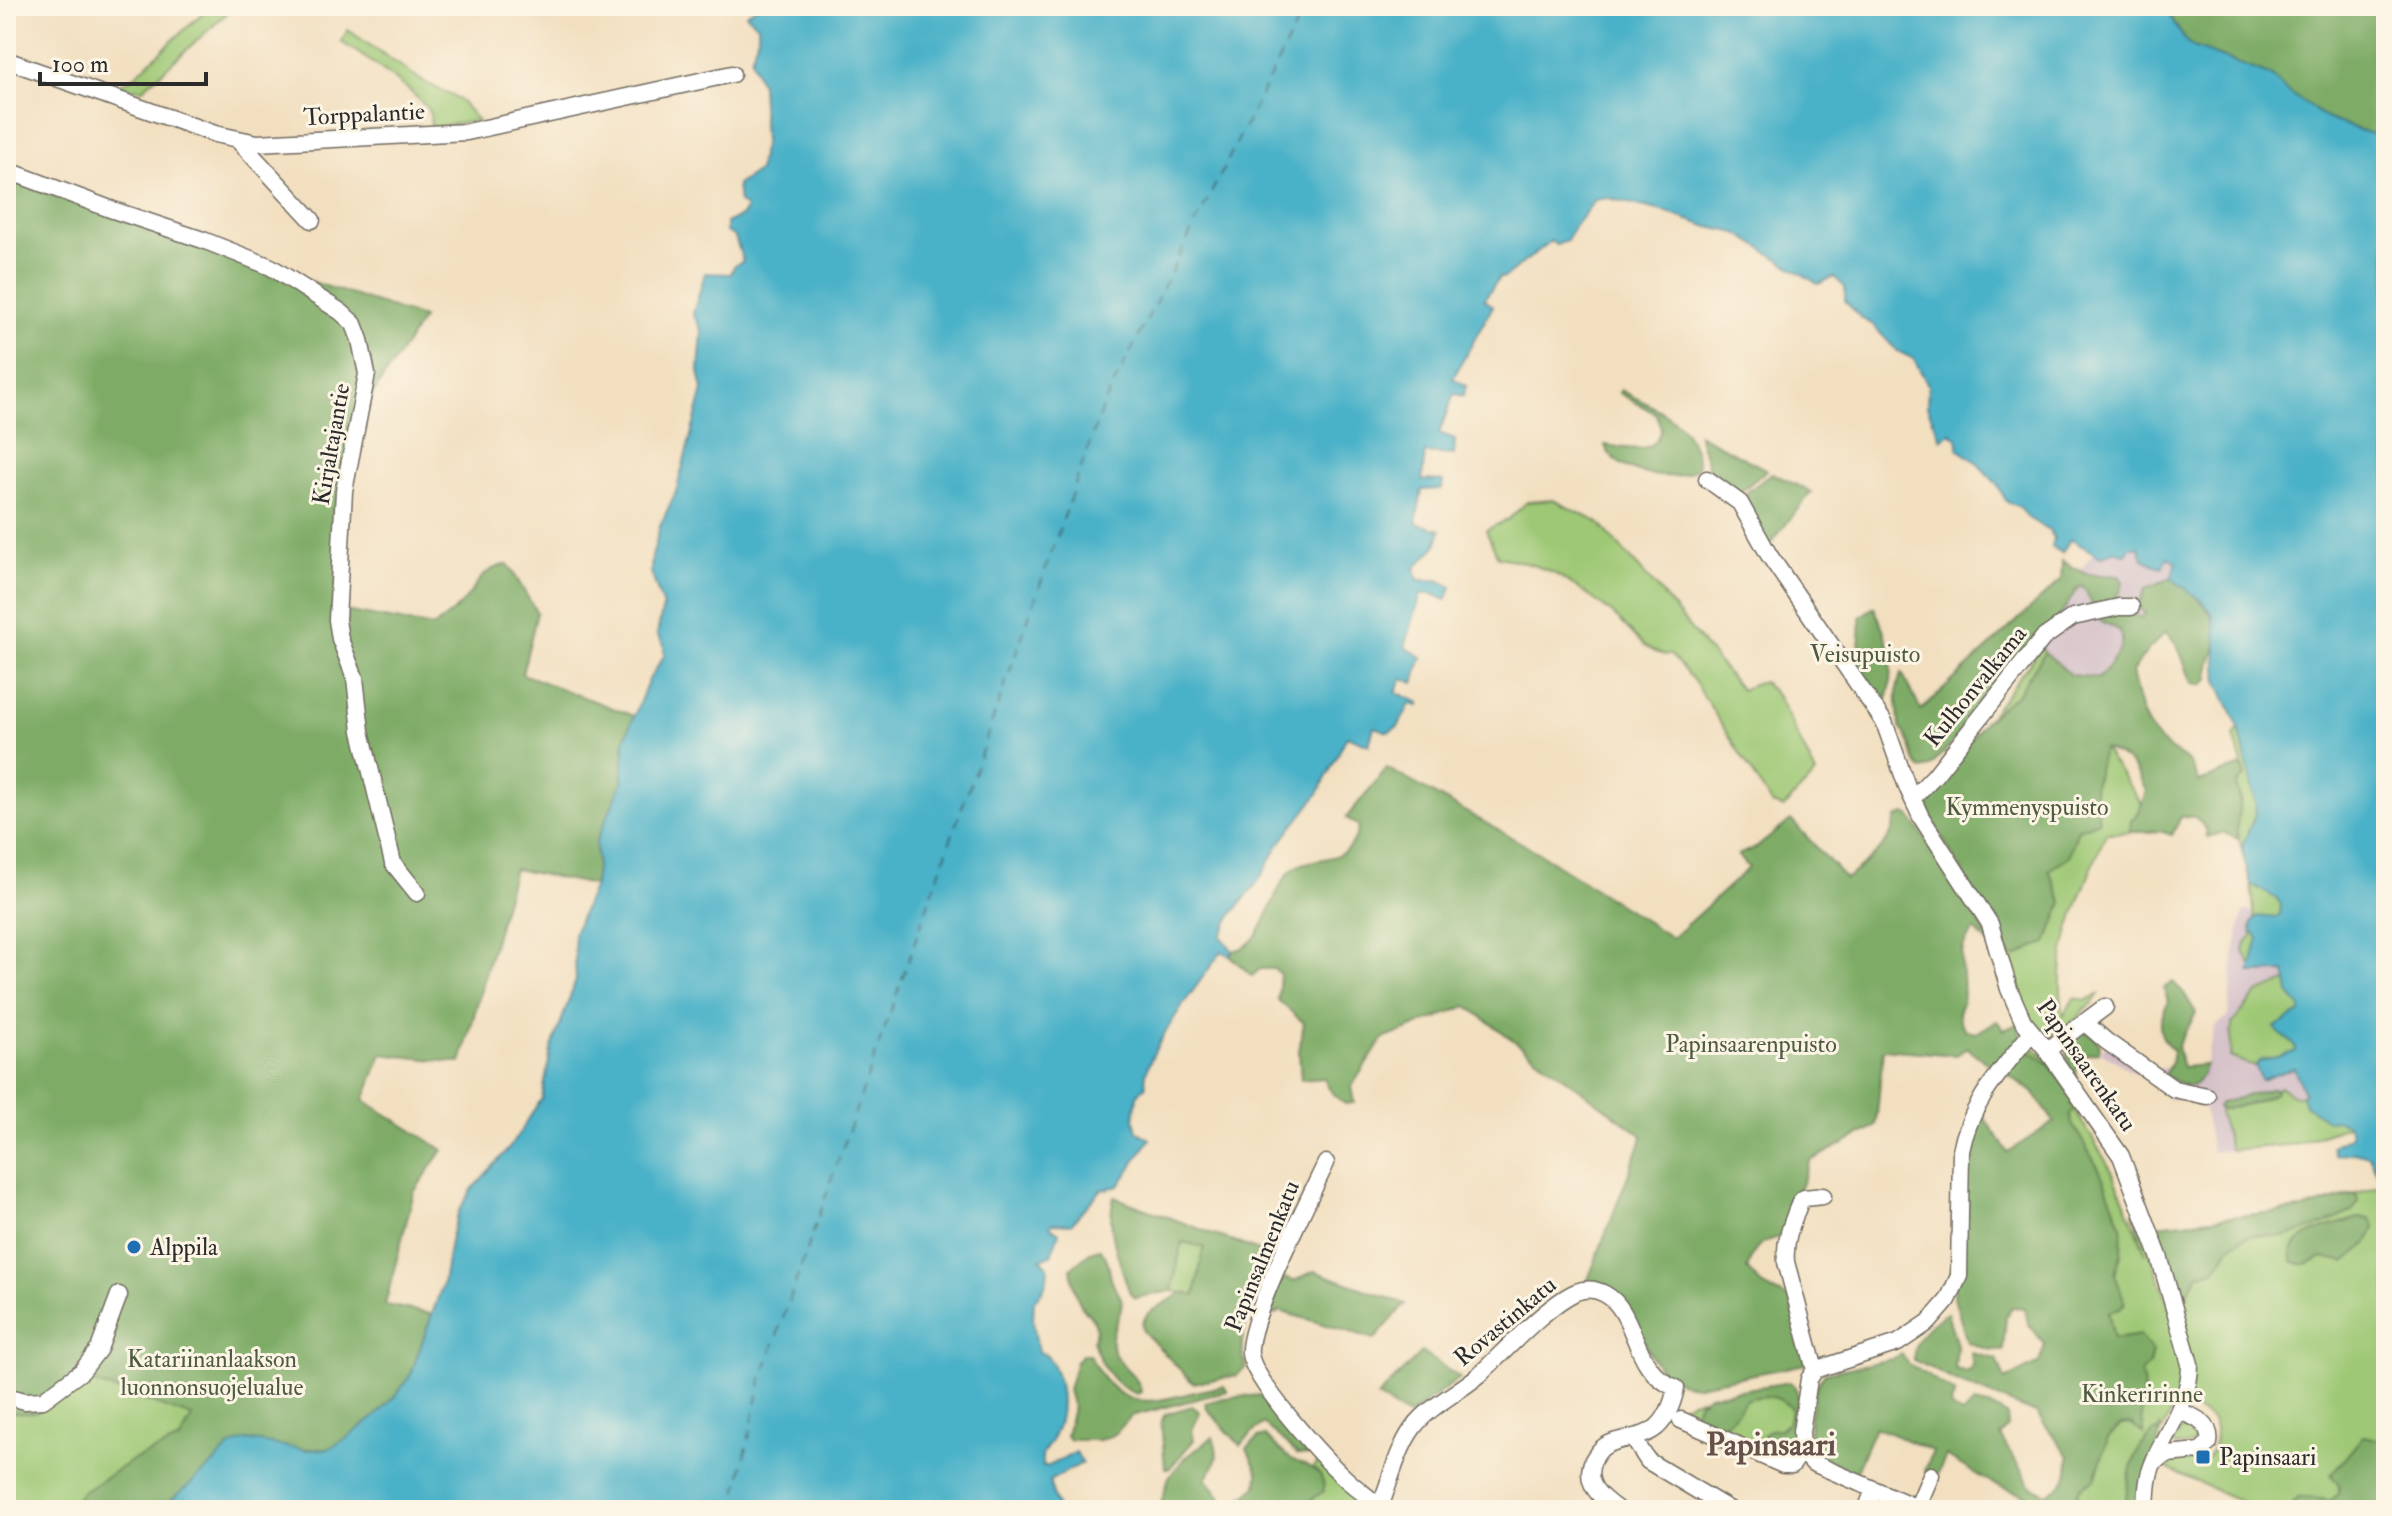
<svg xmlns="http://www.w3.org/2000/svg" width="2392" height="1516" viewBox="0 0 2392 1516" font-family="'IM FELL Double Pica',serif">
	<style>
		.industrial { fill: #d2bdc7 }
		.green { fill: #9ec874; stroke: #647a50; stroke-width: 2 }
		.forest { fill: #7eac66; stroke: #546c48; stroke-width: 2 }
		.water { fill: #49b1c8; stroke: #3a6e7a; stroke-width: 2 }
		.lines { fill: none; stroke-linecap: round; stroke-linejoin: round }
		.ferry { stroke: #365a62; stroke-width: 2; stroke-dasharray: 10 8; stroke-linecap: butt }
		.minor-casing { stroke: #716a5f; stroke-width: 19 }
		.minor { stroke: #fff; stroke-width: 16 }
		.poi-dot { fill: #1f6fb2; stroke: #fcf5e5; stroke-width: 3 }
		.labels { text-anchor: middle; stroke-width: 6; stroke-linejoin: round; paint-order: stroke }
		.street-label { font-size: 24px; fill: #2b2b2b; stroke: #fcf5e5 }
		.park-label { font-size: 24px; fill: #4e5a41; stroke: #fcf5e5 }
		.poi-label { font-size: 24px; fill: #2b2b2b; stroke: #fcf5e5; text-anchor: start }
		.district-label { font-size: 32px; font-weight: bold; fill: #655149; stroke: #fcf5e5 }
	</style>
	<rect width="100%" height="100%" fill="#fcf5e5"/>
	<filter id="ink" filterUnits="userSpaceOnUse"><feTurbulence type="fractalNoise" baseFrequency=".0125" numOctaves="2"/><feDisplacementMap in="SourceGraphic" scale="16" xChannelSelector="R" yChannelSelector="G"/><feConvolveMatrix kernelMatrix="1 2 1 2 8 2 1 2 1" color-interpolation-filters="sRGB"/></filter>
	<filter id="wash" filterUnits="userSpaceOnUse"><feTurbulence type="fractalNoise" baseFrequency=".006" numOctaves="4" result="noise"/><feDisplacementMap in="SourceGraphic" scale="32" xChannelSelector="R" yChannelSelector="G"/><feGaussianBlur stdDeviation="1.8" result="paint"/><feColorMatrix in="noise" values="0 0 0 0 0 0 0 0 0 0 0 0 0 0 0 0 0 1.4 0 .05"/><feComposite in="paint" operator="in"/></filter>
	<g filter="url(#wash)">
		<rect width="100%" height="100%" fill="#f2dfc0"/>
		<path class="industrial" d="M2130 547H2139L2143 559 2162 568 2168 556 2178 562 2171 578 2099 678 2071 675 2030 638 2093 553 2102 557 2113 551Z
			M2243 911H2254L2255 919 2252 923 2259 938 2249 968 2285 972V982L2257 993 2232 1024 2230 1057 2256 1067 2261 1080 2294 1067 2304 1093 2298 1144 2212 1152 2202 1099H2169L2156 1086 2101 1052 2110 1038 2155 1069 2206 1065 2215 1027 2228 1016 2234 956Z"/>
		<path class="green" d="M210 6H235L143 89 113 87 130 80Z
			M348 30 424 82 459 99 478 121 431 127C430 122 431 118 430 114 424 96 359 53 341 42Z
			M1553 500 1598 522 1657 588 1741 690 1763 681 1779 698 1816 774 1783 808 1772 804 1694 681 1671 655C1647 656 1633 632 1617 618 1602 604 1584 592 1567 581 1547 567 1522 561 1498 557L1486 530 1509 519 1527 502Z
			M2041 648 2045 652 2038 664 2046 665 2160 831 2106 833C2084 890 2050 952 2064 1015L2074 998 2086 1000 2099 994 2092 1004 2082 1011 2080 1016 2052 1037C2023 1033 2012 976 2006 951L2010 955 1934 791Z
			M2243 721 2307 882 2251 965 2244 951 2246 943 2252 937 2251 928 2260 933 2276 922 2255 919 2251 884 2235 824 2241 800 2236 785 2245 776 2234 736Z
			M2296 978 2343 1046 2266 1059 2258 1062 2256 1067 2230 1057 2232 1024 2257 993Z
			M2036 1049 2046 1057 2104 1138V1142L2048 1063 2036 1055 2090 1134 2113 1173 2146 1255 2133 1212 2138 1218 2178 1332 2185 1363 2180 1397 2161 1432 2160 1427 2140 1458 2136 1510H2056L2119 1361 2072 1146 2033 1092 2006 1073 2025 1050Z
			M2340 1064 2349 1125 2298 1144 2230 1150 2218 1108 2222 1110 2256 1102 2275 1093 2276 1089 2280 1087C2286 1089 2291 1096 2297 1096 2315 1095 2329 1076 2340 1064Z
			M2383 1185 2386 1190V1441L2363 1437 2335 1510H2261L2163 1467 2174 1461 2207 1458C2213 1448 2222 1427 2207 1416 2201 1412 2195 1411 2190 1406L2183 1304 2156 1225 2304 1209Z
			M1182 1242 1205 1247 1195 1295 1172 1291Z
			M82 1371 377 1415 163 1510H6V1396Z
			M1783 1384 1799 1396 1779 1457 1676 1414 1682 1405 1691 1401Z
			M2185 1424 2198 1428 2201 1438C2195 1446 2182 1448 2174 1445L2172 1442Z
			M1319 1461 1375 1510H1273Z"/>
		<path class="forest" d="M2160 6H2386V139L2328 119 2284 89 2272 76 2194 47C2177 37 2176 17 2160 6Z
			M6 177 122 219 423 318 355 421 333 609 434 627C443 618 456 611 464 601 480 582 480 570 508 564L537 613 522 674 634 716 625 739 622 783 596 842 597 862 594 885 514 869 461 1063 382 1054 364 1100 443 1150 414 1192 385 1305 432 1314 411 1374 397 1394 377 1415 347 1438 328 1449 229 1448 208 1469 159 1510H71L80 1494 133 1460 180 1440 192 1417 80 1378C55 1400 41 1422 6 1410Z
			M1621 390C1656 410 1694 420 1698 466 1680 487 1612 474 1605 445 1628 448 1655 457 1661 428L1656 414 1619 393Z
			M1698 434 1767 470 1740 492 1734 493 1711 475Z
			M1772 473 1811 492 1769 546 1744 501 1745 494Z
			M2062 561 2086 574 2119 576 2123 582 2120 592 2111 603 2092 605 2086 591 2081 586 2076 590 2063 612 1956 739 1930 767 1921 769C1909 759 1913 739 1900 728 1898 709 1893 690 1902 673L1921 710 2061 580Z
			M2171 578C2197 595 2222 613 2215 649 2212 662 2208 664 2209 679L2202 685 2192 683 2178 647 2166 632 2147 651 2132 672C2138 698 2141 723 2161 742 2182 762 2185 748 2199 782L2241 766 2245 776 2236 785C2245 812 2233 815 2238 839L2224 833 2207 837 2206 829 2195 817 2181 816 2172 835 2160 831 2130 832 2131 821 2139 812 2146 791C2137 770 2127 755 2103 749L2094 786 2099 821 2078 829 2069 856 2049 870 2062 902 2047 943 2034 947 2016 957 2011 956 1928 813 1931 792 1937 783 1986 720 2017 694 2045 652 2071 675 2099 678C2106 667 2132 643 2118 630 2114 626 2105 624 2100 620L2102 615 2131 613 2142 618 2145 613 2138 608V604L2146 588Z
			M1874 607C1887 635 1898 668 1887 699H1881C1870 687 1858 667 1859 651 1859 639 1862 629 1860 617Z
			M1387 768 1536 851 1672 938 1749 868 1738 855 1756 848 1791 820 1846 879C1867 861 1892 846 1896 818L1904 814 1910 816 1972 908 1992 948 1975 930C1952 949 1966 978 1962 1002 1960 1011 1958 1006 1959 1014 1959 1021 1963 1026 1967 1031L1976 1033 1997 1021 2004 1030 2018 1024 2021 1036 1993 1068 1966 1047 1957 1055 1883 1049 1876 1126 1810 1161 1782 1236C1758 1242 1755 1245 1747 1269L1761 1285 1790 1299 1806 1364 1698 1385C1650 1384 1650 1342 1628 1312 1620 1300 1598 1292 1586 1285L1643 1136 1467 1006 1383 1039 1351 1087 1354 1103 1345 1104C1335 1096 1328 1090 1324 1078L1301 1080 1299 1051 1304 1023 1278 1000 1280 974 1274 969H1260L1252 976 1230 956 1233 951C1268 944 1268 895 1290 872 1310 851 1350 871 1359 826L1346 818Z
			M2173 982 2184 993 2196 1013 2177 1047 2183 1067 2206 1065C2196 1095 2187 1088 2164 1075L2171 1063 2173 1050C2154 1032 2159 1023 2168 1002L2164 988Z
			M2082 1031 2091 1034 2100 1044 2099 1052C2083 1052 2074 1063 2077 1079L2069 1069 2066 1045Z
			M2023 1052C2048 1050 2065 1089 2078 1106L2070 1114 2072 1123 2100 1171 2122 1226 2121 1254 2115 1274 2125 1303 2120 1309 2108 1312 2114 1339 2140 1335 2152 1351 2149 1365 2141 1373C2148 1394 2139 1404 2142 1421 2143 1425 2145 1429 2144 1434L2130 1424 2121 1425 2108 1438 2095 1479 2080 1488 2072 1510H2049L2036 1499 1991 1483 1946 1456 1937 1476 1925 1471 1933 1451 1875 1427 1854 1475 1818 1460 1808 1444C1809 1423 1810 1390 1825 1373L1892 1359 1901 1354 1909 1364 1955 1393 1951 1404 1953 1409 1962 1414 1974 1403 1993 1407 2007 1416 2008 1427 2000 1436 2031 1486 2046 1494C2066 1486 2069 1477 2069 1456L2036 1413 1958 1382 1914 1360C1912 1339 1930 1323 1947 1313L1957 1345 1955 1369 1967 1372 1973 1367 1971 1353 1997 1359 2005 1380 2039 1363 2045 1345 2028 1323 2025 1308 2012 1307 2006 1317 2003 1351 1987 1349 1967 1342 1954 1297 1966 1154 1979 1110 2008 1152 2054 1122 2033 1092 2006 1073Z
			M2270 1089H2276L2275 1093 2256 1102 2222 1110 2218 1108 2221 1103Z
			M2356 1194C2358 1199 2359 1200 2356 1206 2350 1218 2295 1235 2281 1236 2268 1237 2256 1232 2244 1238 2228 1245 2225 1257 2215 1270L2199 1274 2184 1297 2176 1295 2156 1225 2304 1209Z
			M1114 1197 1259 1251 1242 1342 1243 1358 1247 1367 1235 1376 1193 1383 1143 1331 1142 1323 1148 1313 1182 1293 1195 1295 1204 1247 1182 1242 1172 1291 1134 1298 1129 1291C1120 1261 1105 1229 1114 1197Z
			M2358 1218 2371 1219 2375 1228 2368 1243 2345 1262 2323 1257C2310 1262 2306 1268 2293 1261 2282 1234 2339 1225 2358 1218Z
			M1100 1249C1112 1262 1107 1271 1113 1284 1116 1292 1124 1296 1121 1307 1119 1321 1108 1334 1113 1350 1118 1367 1139 1374 1141 1392L1137 1394C1112 1386 1101 1365 1093 1341 1102 1317 1088 1319 1079 1301 1074 1291 1072 1279 1071 1268L1090 1252Z
			M1314 1271 1405 1304 1375 1339 1279 1311 1275 1315 1267 1310 1275 1286 1285 1278 1294 1281Z
			M1422 1352 1460 1378 1408 1416 1377 1397Z
			M1083 1354H1089C1124 1426 1161 1396 1224 1386L1227 1391 1131 1416 1115 1434 1100 1440H1070L1066 1436 1073 1408 1068 1390 1076 1361Z
			M1790 1382C1809 1395 1792 1442 1783 1460L1760 1450 1761 1439 1769 1430 1780 1429 1789 1421 1791 1408C1777 1394 1764 1394 1745 1400 1738 1414 1728 1420 1718 1431L1691 1420 1698 1403 1709 1395Z
			M1262 1395 1267 1396 1315 1456 1298 1455 1263 1423 1240 1445 1207 1409 1206 1403 1224 1398Z
			M1192 1406 1200 1412 1192 1430 1194 1440 1169 1469 1165 1468 1161 1422 1165 1414Z
			M2154 1432H2161L2140 1510H2125C2127 1481 2130 1452 2154 1432Z
			M1265 1436C1273 1443 1281 1452 1290 1458 1306 1468 1324 1466 1324 1491L1305 1504 1304 1510H1159L1169 1477 1184 1459 1213 1437C1220 1455 1217 1464 1206 1478L1227 1505 1246 1495 1257 1486 1258 1473 1247 1448 1258 1438Z
			M2363 1436 2386 1441V1510H2291V1505L2297 1498 2310 1497 2330 1501 2338 1494 2339 1484 2331 1475Z"/>
		<path class="water" d="M759 6H2160C2176 17 2177 37 2194 47L2272 76 2284 89 2328 119 2386 139V1191L2369 1156 2354 1152 2335 1155 2332 1146 2351 1136 2349 1125 2338 1120 2328 1121 2305 1105 2301 1095 2304 1093 2294 1068 2261 1080 2256 1067 2258 1062 2295 1052 2296 1048C2291 1038 2279 1037 2275 1027L2300 1013 2301 1008 2289 993 2285 972 2250 973 2259 938 2252 932V923L2258 916 2276 918 2280 914 2281 905 2277 899 2251 884 2244 859 2242 846 2256 813 2255 801 2239 728 2218 682 2215 628 2212 613 2201 600 2171 578 2177 562 2168 557 2162 568 2143 559 2139 547H2130L2126 554 2113 551 2101 557 2070 539 2062 553 2052 547 2054 538 2049 530 2028 518 2020 507 2007 502 1996 483 1974 460 1958 449V439L1951 433 1941 439 1927 406 1928 385 1914 359 1897 351 1872 324 1861 318 1845 301V287L1834 277 1818 284 1737 233 1709 227 1662 211 1608 198 1595 200 1574 227 1567 241 1556 245 1551 241 1504 278 1500 277 1484 299 1493 306 1453 378 1466 386 1463 396 1454 394 1439 433 1455 439 1454 455 1425 453 1422 480 1443 481 1442 489 1422 490 1416 523 1441 530 1436 546 1415 568 1418 580H1438L1452 587 1446 600 1433 594H1421L1405 647 1422 657 1414 683 1402 678 1396 692 1420 703 1419 706 1410 704 1398 727 1388 732 1374 727 1369 745 1347 736 1318 794 1278 846 1260 879 1231 916 1221 936 1233 951 1230 956 1222 951C1204 976 1138 1060 1146 1085L1137 1096 1134 1119 1137 1131 1150 1139 1119 1186 1101 1190 1071 1224 1052 1223 1050 1226 1059 1233 1051 1255 1041 1259 1048 1266C1048 1279 1045 1292 1034 1300L1033 1321 1038 1352 1047 1355C1063 1379 1066 1413 1052 1439 1046 1450 1039 1454 1043 1466H1049L1076 1452 1082 1463 1049 1481 1058 1510H159L208 1469 232 1445 246 1440 309 1450 328 1449 347 1438 377 1415 397 1394 411 1374 443 1283 451 1236 459 1211 473 1188 511 1146 542 1098 551 1050 576 980 574 933 594 885 597 862 596 842 622 783 625 739 648 681 664 656V645L657 634 663 607 651 572 652 557 660 526 676 492 703 390 699 371 702 331 693 314 705 273 731 274 734 266 743 261 735 237 726 232V223L743 215 746 207 739 203 737 185 758 171 764 142 761 85 751 59 758 36V25L746 14Z"/>
		<g class="lines">
			<path class="ferry" d="M736 1510 737 1493 761 1381 1102 408 1306 6"/>
		</g>
	</g>
	<g filter="url(#ink)">
		<g class="lines">
			<defs>
				<path id="minor" d="M6 60 215 134 257 143 467 132 732 74
					M238 140 312 220
					M6 170 113 210 203 240 271 267 341 312 354 324 360 340 367 374 344 491 337 620 340 639 355 678 361 731 393 863 417 893
					M1707 479 1740 503 1769 555 1884 722 1908 789 1921 817 1990 924 2009 989 2023 1021 2047 1050 2121 1156 2159 1256 2190 1364C2190 1403 2165 1431 2152 1466 2146 1480 2147 1495 2146 1510
					M1913 798 1935 775 2043 638 2073 617 2119 607H2131
					M2084 1022 2106 1041 2174 1089 2207 1096
					M2047 1050 2105 1007
					M1326 1163C1310 1197 1246 1323 1250 1354 1254 1382 1323 1458 1346 1479 1358 1490 1371 1499 1383 1510
					M1815 1370 1786 1262C1784 1240 1792 1223 1800 1202L1804 1198 1823 1196
					M6 1396 25 1401 43 1400 82 1371 99 1349 119 1295
					M1681 1420 1783 1465H1792L1802 1450
					M1633 1438 1648 1461 1730 1510
					M2154 1462 2167 1454 2200 1451 2209 1443C2212 1423 2195 1417 2179 1411
					M1380 1507C1389 1484 1398 1448 1413 1428 1429 1406 1458 1393 1479 1375 1504 1352 1547 1305 1576 1292 1586 1288 1596 1289 1605 1294 1639 1313 1630 1370 1676 1388 1673 1402 1668 1417 1657 1427 1642 1440 1621 1436 1605 1446 1600 1449 1596 1455 1593 1460 1583 1484 1601 1498 1618 1510
					M1917 1508 1931 1475
					M1866 1510 1874 1490
					M1922 1510 1813 1463 1802 1450 1801 1432 1809 1379 1815 1370 1898 1343 1929 1322 1948 1300 1959 1276 1961 1151C1970 1103 2002 1070 2031 1033"/>
			</defs>
			<use href="#minor" class="minor-casing"/>
			<use href="#minor" class="minor"/>
		</g>
	</g>
	<g class="poi-dot">
		<circle cx="134" cy="1247" r="8"/>
		<rect x="2195" y="1449" width="16" height="16" rx="4"/>
	</g>
	<g class="labels">
		<g class="street-label">
			<text transform="translate(364 114) rotate(-3)" y="8">Torppalantie</text>
			<text transform="translate(331 444) rotate(-80)" y="8">Kirjaltajantie</text>
			<text transform="translate(1975 686) rotate(-51)" y="8">Kulhonvalkama</text>
			<text transform="translate(2087 1065) rotate(55)" y="8">Papinsaarenkatu</text>
			<text transform="translate(1262 1256) rotate(-68)" y="8">Papinsalmenkatu</text>
			<text transform="translate(1505 1321) rotate(-40)" y="8">Rovastinkatu</text>
		</g>
		<g class="park-label">
			<text x="1865" y="662">Veisupuisto</text>
			<text x="2027" y="815">Kymmenyspuisto</text>
			<text x="1751" y="1052">Papinsaarenpuisto</text>
			<text x="212" y="1367">Katariinanlaakson<tspan x="212" dy="28">luonnonsuojelualue</tspan></text>
			<text x="2142" y="1402">Kinkeririnne</text>
		</g>
		<g class="poi-label">
			<text x="150" y="1255">Alppila</text>
			<text x="2219" y="1465">Papinsaari</text>
		</g>
		<g class="district-label">
			<text x="1771" y="1455">Papinsaari</text>
		</g>
	</g>
	<rect width="2392" height="1516" fill="none" stroke="#fcf5e5" stroke-width="32"/>
	<path d="M40 72v12h166v-12" fill="none" stroke="#2b2b2b" stroke-width="4"/>
	<text x="52" y="72" font-size="24" fill="#2b2b2b" stroke="#fcf5e5" stroke-width="6" paint-order="stroke">100 m</text>
</svg>
